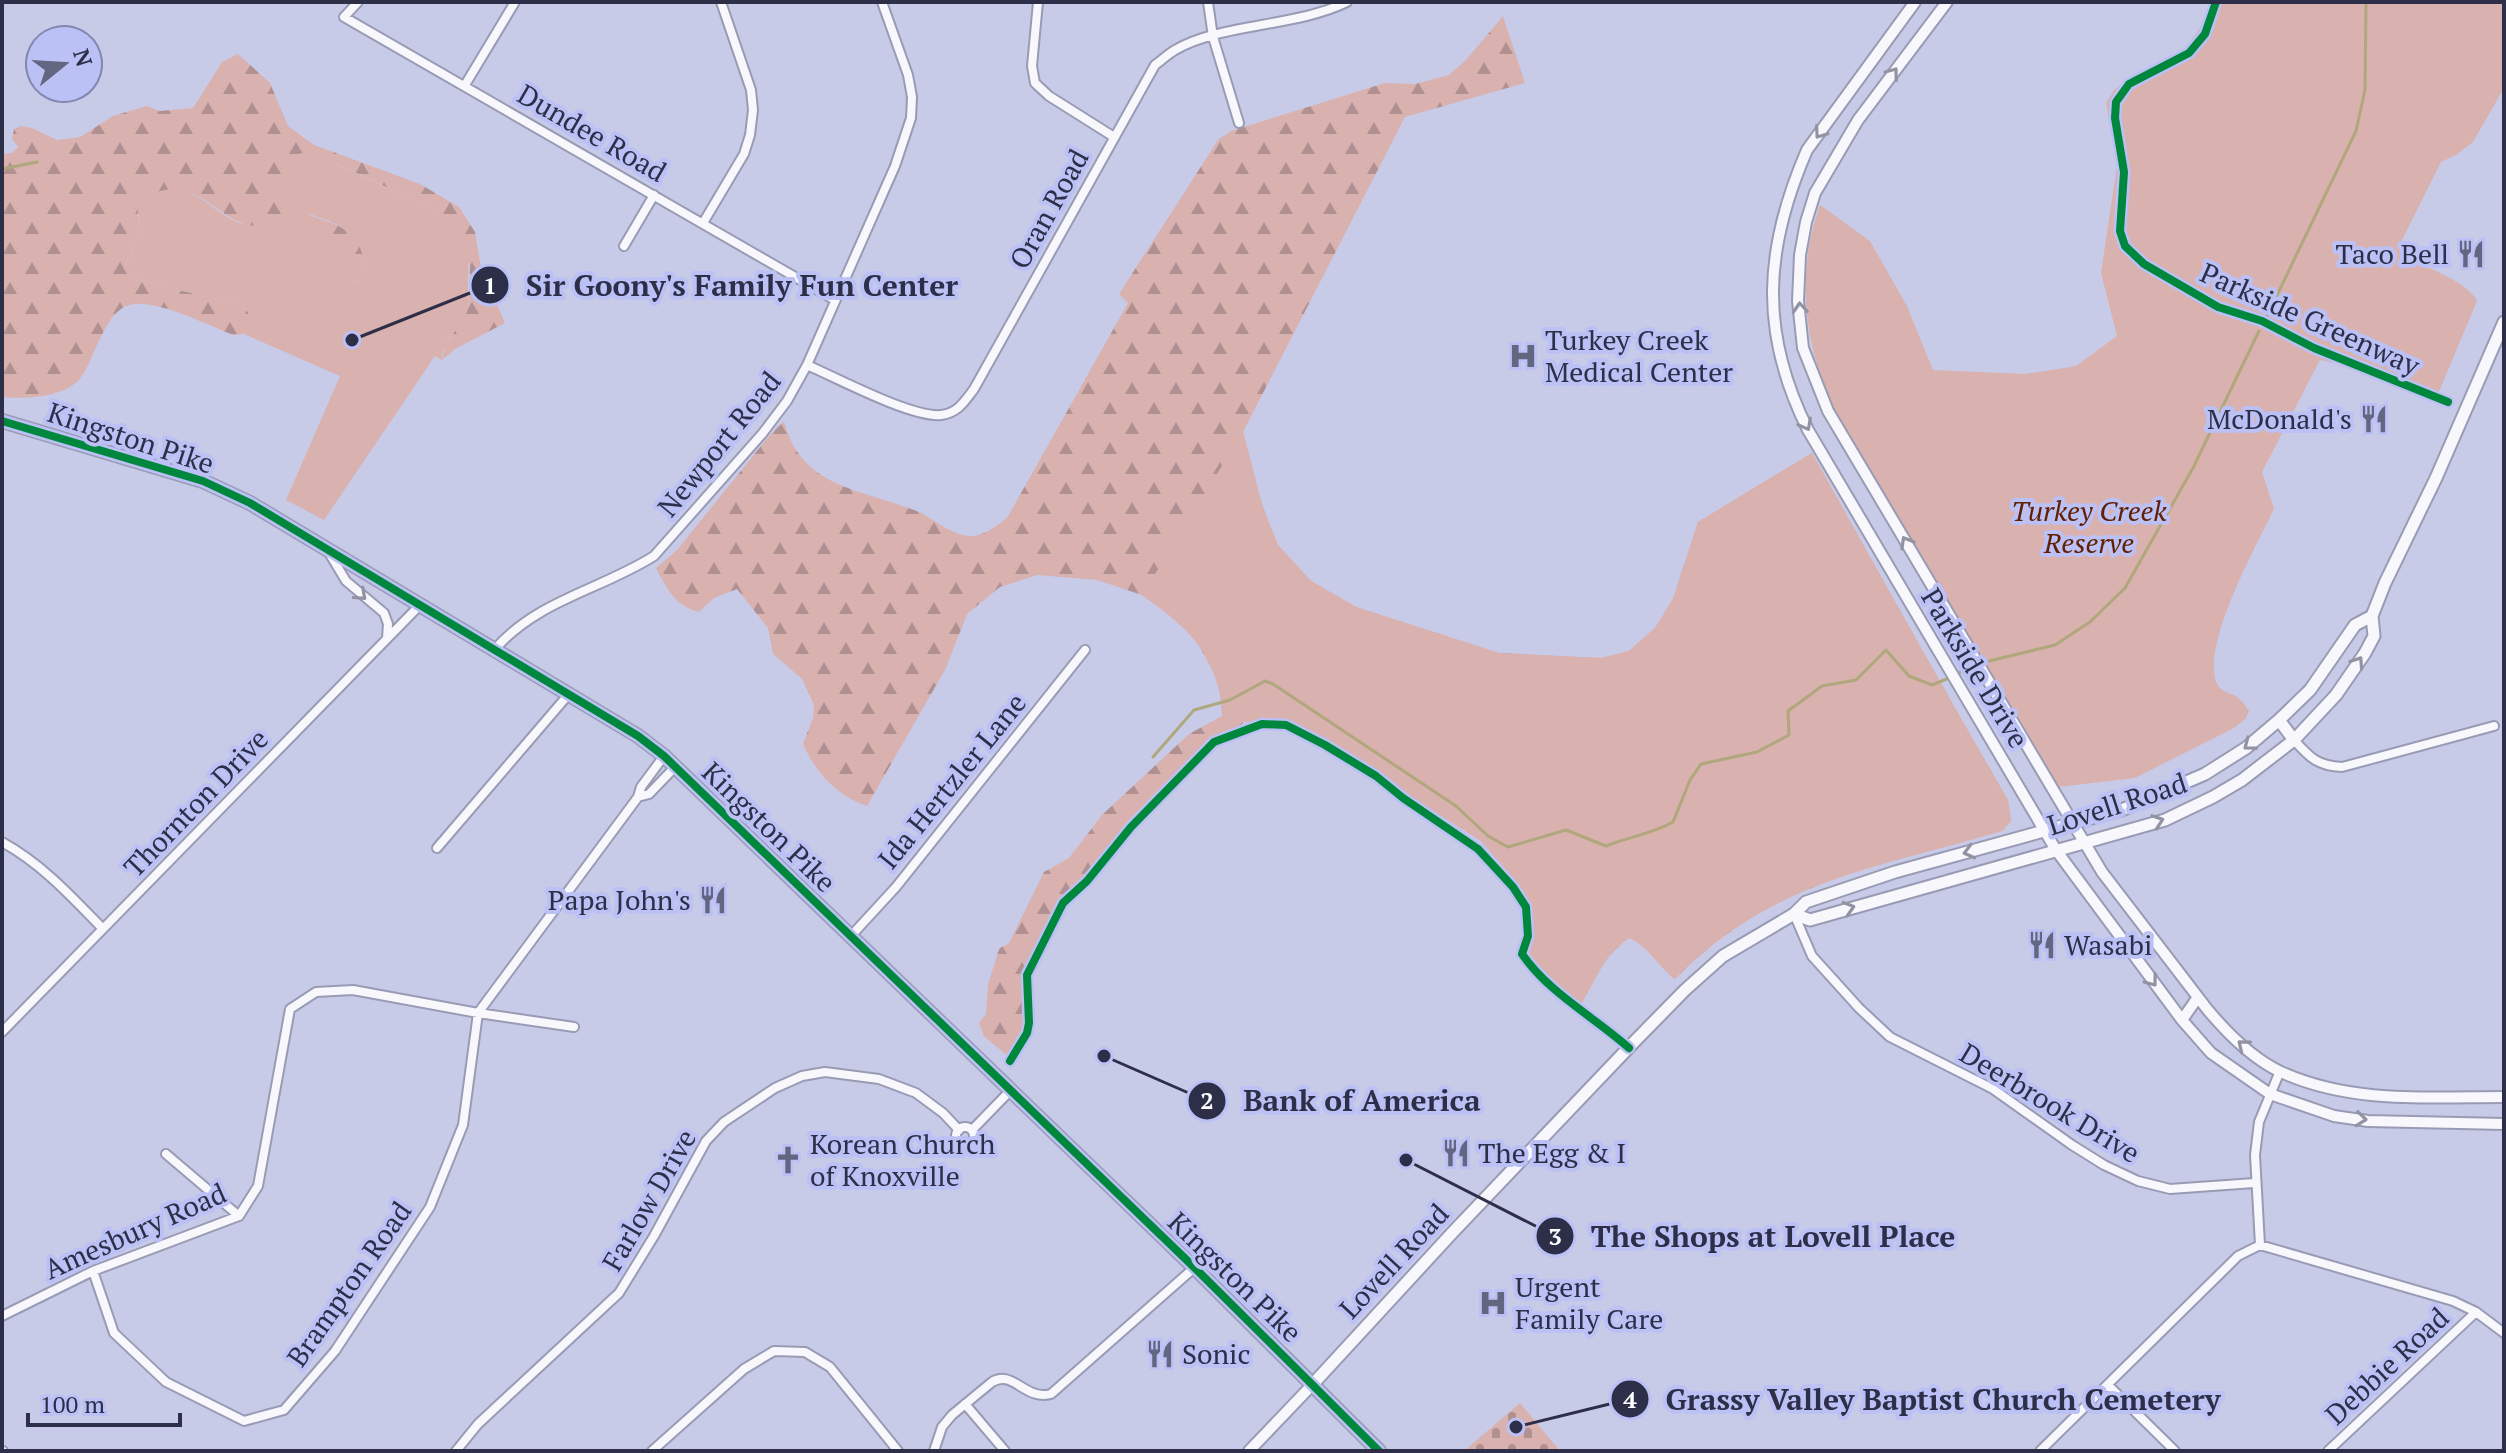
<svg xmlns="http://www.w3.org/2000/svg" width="2506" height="1453" viewBox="0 0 2506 1453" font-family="'PT Serif',serif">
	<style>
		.forest { fill: url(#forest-firs) }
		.cemetery { fill: url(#cemetery-stones) }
		.park { fill: #d9b1af }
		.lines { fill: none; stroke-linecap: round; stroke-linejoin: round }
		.stream { stroke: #b0a87c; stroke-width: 3 }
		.minor-casing { stroke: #999bb4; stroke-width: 12 }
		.tertiary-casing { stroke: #999bb4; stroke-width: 14 }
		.secondary-casing { stroke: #999bb4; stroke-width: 15 }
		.primary-casing { stroke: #999bb4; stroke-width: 16 }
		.minor { stroke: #f7f7fc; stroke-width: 8 }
		.tertiary { stroke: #f7f7fc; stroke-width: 10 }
		.secondary { stroke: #f7f7fc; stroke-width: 11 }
		.primary { stroke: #f7f7fc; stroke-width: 12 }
		.cycleway-casing { stroke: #bbc0f5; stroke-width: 13 }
		.cycleway { stroke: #00873e; stroke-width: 8 }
		.oneway { stroke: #9293a2 }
		.labels { text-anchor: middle; stroke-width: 8; stroke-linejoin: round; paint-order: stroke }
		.street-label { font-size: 28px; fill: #2d2f49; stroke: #bbc0f5 }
		.poi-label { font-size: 28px; fill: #2d2f49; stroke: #bbc0f5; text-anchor: start }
		.park-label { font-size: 28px; font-style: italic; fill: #621f02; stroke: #bbc0f5 }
		.leader { fill: none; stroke: #2d2f49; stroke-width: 3 }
		.callout-dot { fill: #2d2f49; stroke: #bbc0f5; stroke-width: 3 }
		.mark-label { font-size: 24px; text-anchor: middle; font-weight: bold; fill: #fff }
		.callout-label { font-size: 30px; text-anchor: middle; font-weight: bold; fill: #2d2f49; stroke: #bbc0f5; stroke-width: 8; stroke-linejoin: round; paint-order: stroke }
	</style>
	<defs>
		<pattern id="forest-firs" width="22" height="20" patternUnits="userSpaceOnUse" patternTransform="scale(2)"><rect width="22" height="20" fill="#d9b1af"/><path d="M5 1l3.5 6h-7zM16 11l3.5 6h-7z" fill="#b09090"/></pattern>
		<pattern id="cemetery-stones" width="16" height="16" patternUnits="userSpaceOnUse" patternTransform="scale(2)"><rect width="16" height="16" fill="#d9b1af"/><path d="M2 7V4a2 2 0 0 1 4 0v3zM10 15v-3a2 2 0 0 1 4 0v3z" fill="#b09090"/></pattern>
	</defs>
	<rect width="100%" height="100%" fill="#c8cbe8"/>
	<path class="forest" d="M1503 16 1525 83 1405 117 1243 432 1263 508 1278 545 1311 581 1356 607 1499 653 1601 658 1629 651 1655 628 1673 599 1698 522 1812 453C1877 569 1941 685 2008 800L2011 821 2002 831C1877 867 1771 881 1675 979 1659 967 1647 945 1629 938 1599 960 1597 980 1578 1009L1544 981 1524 958 1532 944V931L1524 896 1520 886 1481 841 1342 753 1282 724H1252L1245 720C1235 736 1218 736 1205 748L1128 827 1093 871 1062 901 1029 970C1020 1002 1039 1032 1011 1059L984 1036 979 1023 986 1014 988 985 998 952 1000 948 1009 943 1044 872 1069 858 1102 815 1189 734 1222 716V700L1214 674 1195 637 1161 608 1142 595 1097 580 1037 575 1000 587 967 614 946 668 867 806C837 796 815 772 803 744L813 718 814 705 802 679 773 654 768 628 737 589 714 598 699 612C675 606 667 589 656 568L677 550 769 436 784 421C800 487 860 489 914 510 931 516 950 535 969 536 984 537 996 526 1007 518L1128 303 1119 294 1218 140 1231 131 1385 83 1415 84 1449 75 1466 60Z
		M238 54 270 83 288 126 314 145 420 184 459 207 475 232 481 268 505 323 455 349 442 360 445 345 464 318 469 305 470 266 448 216 335 163 309 215C345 227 366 233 365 277L357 283 353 282 348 258 265 226C232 231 213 197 184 191 176 189 166 191 158 192L137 214 142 228 125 265 127 273 148 283 240 304C253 312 250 321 244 334L233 335C205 324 162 302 134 304 106 306 96 356 82 376 67 398 25 399 2 397V154L12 153 18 147 12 139 14 129 21 126 32 128 57 140 80 137 113 116 147 106 160 111 193 108 222 62Z"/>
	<path class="cemetery" d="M1520 1403 1560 1451H1464Z"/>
	<path class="park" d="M2211 2H2504V88L2473 142 2456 155 2441 162 2402 240 2406 258C2424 266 2469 282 2477 301L2438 394 2422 398 2334 363 2320 360 2262 472 2274 509C2257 544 2200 647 2217 684 2221 692 2231 693 2237 697 2242 700 2246 707 2249 711L2246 718 2234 728 2135 778 2058 787 1835 411C1804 345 1795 275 1820 205L1870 241 1907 306 1933 370 2025 374 2076 366 2117 336 2101 273 2117 166 2106 103 2114 90 2133 75 2185 48 2200 28Z
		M308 151 448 216C470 237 469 257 468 286 468 297 471 306 465 316 457 332 442 340 442 360L435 356 324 520 286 500 340 376 244 334C250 321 253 312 240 304L148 283 127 273 125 266 142 228C138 216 133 202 147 196 190 175 206 208 237 222 254 229 263 224 279 222 302 220 332 233 345 252 350 260 351 272 353 282L358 283 365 276C367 223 322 219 281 206L276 193 299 154Z
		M1243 432 1263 508 1278 545 1311 581 1356 607 1499 653 1601 658 1629 651 1655 628 1673 599 1698 522 1812 453C1877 569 1941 685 2008 800L2011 821 2002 831C1876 869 1772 879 1675 979 1659 967 1646 944 1629 938 1599 960 1597 980 1578 1009L1544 981 1524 958 1532 944V931L1524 896 1520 886 1481 841 1342 753 1286 725 1230 721 1222 716C1220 655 1188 628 1142 595Z"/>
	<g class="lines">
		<path class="stream" d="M2 169 37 162
			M2267 316 2356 131 2365 90 2366 2
			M1981 663 2055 645 2090 622 2125 588 2193 468 2259 331
			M1956 674 1974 666
			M1153 757 1194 710 1230 700 1265 681 1273 684 1456 806 1488 836 1508 847 1566 830 1606 846C1628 837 1652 834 1673 822L1690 780 1701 764 1757 752 1789 735 1788 711 1822 686 1856 680 1886 650 1909 676 1932 685 1949 678"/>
		<defs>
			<path id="minor" d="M358 2 344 17 835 300
				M1038 2 1032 66 1035 83 1049 96 1114 137
				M1208 2 1213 37 1239 123
				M465 85 515 2
				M703 223 744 154 750 135 753 110 751 90 721 2
				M624 246 654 195
				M807 365C837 378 912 418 941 415 958 413 965 401 974 389L1155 65C1162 60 1168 54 1175 50 1222 23 1296 27 1347 2
				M328 551 346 581 384 613 388 624 387 638
				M495 649C538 600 600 590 654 556L762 434 787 401 807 365 895 166 911 118 912 97 908 75 882 2
				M2294 740C2310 758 2318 766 2342 767L2494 726
				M638 797 649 794 676 766
				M2 842C42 864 71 896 103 929
				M437 848 568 695
				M1794 914 1812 956 1859 1008 1890 1037 1993 1089 2072 1145 2104 1165 2138 1181 2170 1189 2254 1183
				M850 937 896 887 1085 650
				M2 1032 421 604
				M956 1136a9 9 0 1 1 18 0a9 9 0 1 1-18 0Z
				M972 1130 1009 1092
				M166 1154 239 1216
				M2260 1245 2255 1155 2259 1122 2280 1071
				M93 1271 114 1333 166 1382 244 1421 284 1410 335 1351 430 1207 463 1125 478 1013 638 797 641 787 664 756
				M2 1316 93 1271 239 1216 258 1186 290 1009 316 992 353 990 478 1013 574 1027
				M2108 1385 2175 1451
				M965 1404 1005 1451
				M2 1451H3
				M456 1451 478 1424 619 1293 654 1236 706 1141 724 1122 775 1088 802 1076 825 1072 879 1079 916 1093 943 1113 959 1130
				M652 1451 744 1369 774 1351 805 1352 830 1367 898 1451
				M934 1451 942 1427 952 1415 992 1382C1013 1369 1025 1401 1051 1394L1194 1268
				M2040 1451 2238 1256 2260 1245 2453 1301 2476 1312 2504 1333
				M2328 1451 2476 1312"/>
			<path id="tertiary" d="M1915 2 1807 150C1764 249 1759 332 1808 430L2056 850 2182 1020 2211 1053 2270 1094 2334 1116 2368 1121 2504 1124
				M1947 2 1858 120 1815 193 1806 222 1800 255 1798 301 1803 348 1828 411 2102 872 2207 1009C2227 1033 2253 1059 2281 1072 2351 1104 2429 1097 2504 1097
				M2182 1020 2198 997
				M1249 1451 1313 1384"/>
			<path id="secondary" d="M2279 720 2294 740
				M1794 914 1810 920 2165 820 2213 797 2242 780 2294 740 2336 695 2365 653 2374 636 2372 616 2385 583 2436 478 2504 322
				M1313 1384 1453 1232 1635 1041 1685 990 1723 956 1794 914 1806 902 1895 872 2124 809 2205 774 2246 748 2279 720 2310 690 2355 625 2372 616"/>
			<path id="primary" d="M2 421 203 481 250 503 638 736 664 756 1199 1272 1379 1451"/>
		</defs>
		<use href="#minor" class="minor-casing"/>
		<use href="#tertiary" class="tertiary-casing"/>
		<use href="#secondary" class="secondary-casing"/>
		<use href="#primary" class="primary-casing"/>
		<use href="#minor" class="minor"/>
		<use href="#tertiary" class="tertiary"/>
		<use href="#secondary" class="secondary"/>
		<use href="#primary" class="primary"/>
		<defs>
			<path id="cycleway" d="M2216 2 2205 34 2189 53 2129 84 2116 102 2115 118 2124 172 2120 231 2125 246 2144 264 2218 307 2262 321 2314 348 2448 402
				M2 421 203 481 250 503 638 736 664 756 1199 1272 1379 1451
				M1010 1061 1027 1033 1029 1023 1027 975 1063 903 1087 881 1131 827 1214 742 1262 724 1286 725 1325 745 1376 776 1403 798 1478 849 1513 887 1526 907 1528 936 1522 954C1550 994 1593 1016 1629 1048"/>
		</defs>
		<use href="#cycleway" class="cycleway-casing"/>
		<use href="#cycleway" class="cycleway"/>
	</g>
	<defs><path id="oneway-chevron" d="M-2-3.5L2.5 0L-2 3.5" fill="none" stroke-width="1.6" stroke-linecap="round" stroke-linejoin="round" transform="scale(2)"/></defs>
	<g class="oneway">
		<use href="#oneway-chevron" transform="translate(1893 73) rotate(-53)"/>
		<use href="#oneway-chevron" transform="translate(1820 133) rotate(125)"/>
		<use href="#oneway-chevron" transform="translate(1800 308) rotate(-94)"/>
		<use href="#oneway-chevron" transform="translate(1806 425) rotate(62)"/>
		<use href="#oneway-chevron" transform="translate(1906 542) rotate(-120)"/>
		<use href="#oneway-chevron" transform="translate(361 595) rotate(42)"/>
		<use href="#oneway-chevron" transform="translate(2358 662) rotate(-56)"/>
		<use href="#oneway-chevron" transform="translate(2249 745) rotate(143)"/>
		<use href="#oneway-chevron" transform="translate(2158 821) rotate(-19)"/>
		<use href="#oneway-chevron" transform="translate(1969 852) rotate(165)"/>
		<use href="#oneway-chevron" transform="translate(1849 908) rotate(-17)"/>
		<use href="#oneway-chevron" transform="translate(2152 981) rotate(53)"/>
		<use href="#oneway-chevron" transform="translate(2243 1045) rotate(-141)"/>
		<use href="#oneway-chevron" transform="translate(2361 1119) rotate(6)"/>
	</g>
	<defs>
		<symbol id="restaurant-bare" viewBox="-9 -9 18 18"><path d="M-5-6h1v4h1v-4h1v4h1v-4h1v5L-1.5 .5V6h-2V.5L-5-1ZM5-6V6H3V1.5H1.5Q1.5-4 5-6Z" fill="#636681" stroke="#bbc0f5" stroke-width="2.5" paint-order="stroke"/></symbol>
		<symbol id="hospital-bare" viewBox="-9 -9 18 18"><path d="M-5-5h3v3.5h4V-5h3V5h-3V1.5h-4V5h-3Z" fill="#636681" stroke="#bbc0f5" stroke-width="2.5" paint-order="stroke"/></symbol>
		<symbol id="church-bare" viewBox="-9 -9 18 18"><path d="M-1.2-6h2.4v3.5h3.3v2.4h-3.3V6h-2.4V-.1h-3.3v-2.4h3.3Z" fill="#636681" stroke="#bbc0f5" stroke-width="2.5" paint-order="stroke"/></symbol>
	</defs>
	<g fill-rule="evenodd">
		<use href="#restaurant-bare" x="2451" y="234" width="40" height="40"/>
		<use href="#hospital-bare" x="1503" y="336" width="40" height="40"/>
		<use href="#restaurant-bare" x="2354" y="399" width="40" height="40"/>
		<use href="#restaurant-bare" x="693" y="880" width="40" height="40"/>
		<use href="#restaurant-bare" x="2022" y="925" width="40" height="40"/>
		<use href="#restaurant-bare" x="1436" y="1133" width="40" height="40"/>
		<use href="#church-bare" x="768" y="1140" width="40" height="40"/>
		<use href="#hospital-bare" x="1473" y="1283" width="40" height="40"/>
		<use href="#restaurant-bare" x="1140" y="1334" width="40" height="40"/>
	</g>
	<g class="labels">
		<g class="street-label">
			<text transform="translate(592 133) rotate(30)" y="10">Dundee Road</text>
			<text transform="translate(1049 209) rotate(-61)" y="10">Oran Road</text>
			<text transform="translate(2310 319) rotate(24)" y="10">Parkside Greenway</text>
			<text transform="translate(131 438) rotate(18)" y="10">Kingston Pike</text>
			<text transform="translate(719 444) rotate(-51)" y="10">Newport Road</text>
			<text transform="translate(1975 668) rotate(59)" y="10">Parkside Drive</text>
			<text transform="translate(952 781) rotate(-51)" y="10">Ida Hertzler Lane</text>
			<text transform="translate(196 803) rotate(-46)" y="10">Thornton Drive</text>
			<text transform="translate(2117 804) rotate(-18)" y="10">Lovell Road</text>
			<text transform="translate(769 827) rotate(44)" y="10">Kingston Pike</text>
			<text transform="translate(2050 1103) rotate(31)" y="10">Deerbrook Drive</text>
			<text transform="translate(649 1200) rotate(-60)" y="10">Farlow Drive</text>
			<text transform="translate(135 1231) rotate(-24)" y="10">Amesbury Road</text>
			<text transform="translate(1394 1261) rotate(-47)" y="10">Lovell Road</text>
			<text transform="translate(1235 1277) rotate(44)" y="10">Kingston Pike</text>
			<text transform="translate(349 1284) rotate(-55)" y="10">Brampton Road</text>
			<text transform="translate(2387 1366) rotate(-43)" y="10">Debbie Road</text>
		</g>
		<g class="poi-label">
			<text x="2449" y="264" text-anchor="end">Taco Bell</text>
			<text x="1545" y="350">Turkey Creek<tspan x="1545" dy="32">Medical Center</tspan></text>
			<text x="2352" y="429" text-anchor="end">McDonald's</text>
			<text x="691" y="910" text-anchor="end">Papa John's</text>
			<text x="2064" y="955">Wasabi</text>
			<text x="810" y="1154">Korean Church<tspan x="810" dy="32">of Knoxville</tspan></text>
			<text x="1478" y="1163">The Egg &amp; I</text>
			<text x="1515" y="1297">Urgent<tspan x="1515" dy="32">Family Care</tspan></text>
			<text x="1182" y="1364">Sonic</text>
		</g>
		<g class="park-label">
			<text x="2089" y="521">Turkey Creek<tspan x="2089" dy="32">Reserve</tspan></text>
		</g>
	</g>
	<path class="leader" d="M352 340L490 285M1104 1056L1207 1101M1406 1160L1555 1236M1516 1427L1630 1399"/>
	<g class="callout-dot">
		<circle cx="352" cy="340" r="8"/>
		<circle cx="1104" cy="1056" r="8"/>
		<circle cx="1406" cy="1160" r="8"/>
		<circle cx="1516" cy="1427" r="8"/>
		<circle cx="490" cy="285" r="20"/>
		<circle cx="1207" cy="1101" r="20"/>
		<circle cx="1555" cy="1236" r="20"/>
		<circle cx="1630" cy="1399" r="20"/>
	</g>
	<g class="mark-label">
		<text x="490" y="294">1</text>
		<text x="1207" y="1109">2</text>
		<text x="1555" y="1245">3</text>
		<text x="1630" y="1408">4</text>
	</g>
	<g class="callout-label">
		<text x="742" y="296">Sir Goony's Family Fun Center</text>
		<text x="1362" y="1111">Bank of America</text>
		<text x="1773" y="1247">The Shops at Lovell Place</text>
		<text x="1943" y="1410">Grassy Valley Baptist Church Cemetery</text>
	</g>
	<rect width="2506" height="1453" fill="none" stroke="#2d2f49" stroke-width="8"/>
	<g transform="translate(64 64) rotate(72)"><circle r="38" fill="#bbc0f5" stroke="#8286b0" stroke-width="2"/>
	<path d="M0-6L14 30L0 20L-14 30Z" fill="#636681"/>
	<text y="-12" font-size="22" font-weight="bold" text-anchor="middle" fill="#2d2f49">N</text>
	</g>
	<path d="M28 1413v12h152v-12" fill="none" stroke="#2d2f49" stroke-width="4"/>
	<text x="40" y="1413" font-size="24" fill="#2d2f49" stroke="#bbc0f5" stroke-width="6" paint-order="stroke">100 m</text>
</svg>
